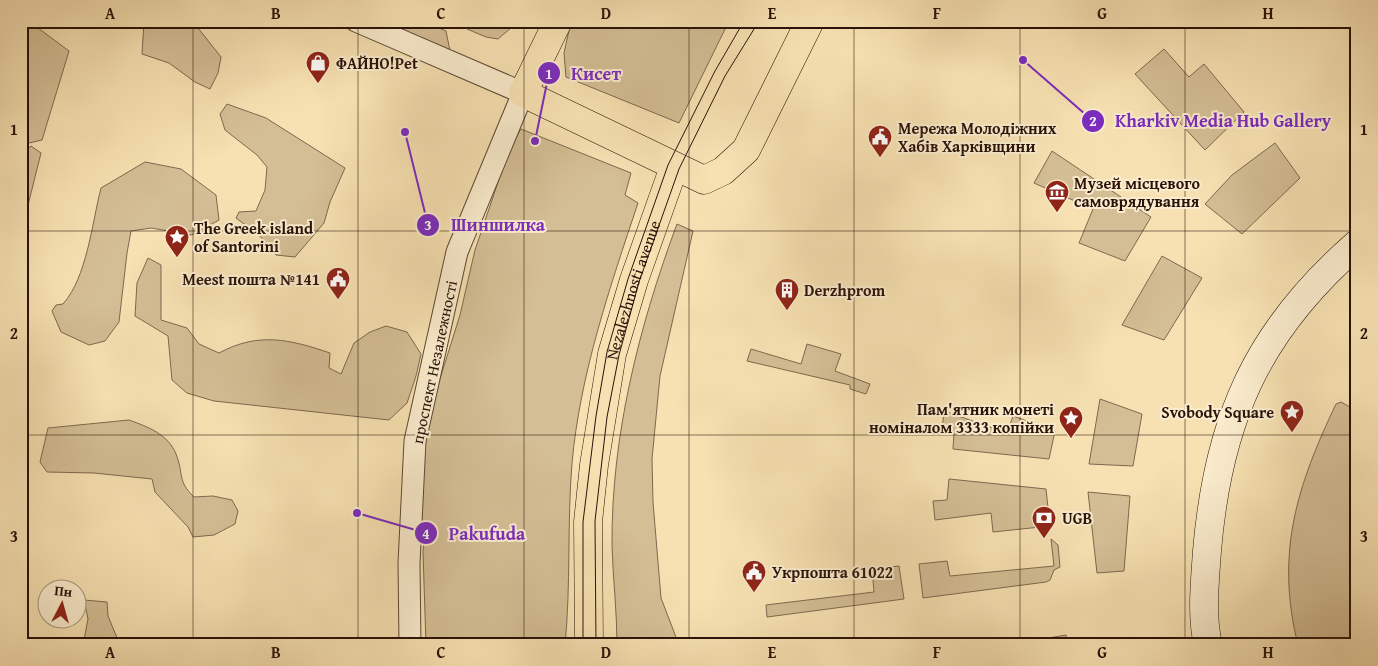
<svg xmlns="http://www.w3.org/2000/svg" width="1378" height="666" viewBox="0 0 1378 666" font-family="'Gentium Book Plus',serif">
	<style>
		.green { fill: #d4be95; stroke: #7e684f }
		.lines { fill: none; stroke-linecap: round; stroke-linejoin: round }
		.street-casing { stroke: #5c4633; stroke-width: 23 }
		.secondary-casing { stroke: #281209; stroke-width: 29 }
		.primary-casing { stroke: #281209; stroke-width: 29 }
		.street { stroke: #faeccd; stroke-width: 21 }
		.secondary { stroke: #faeccd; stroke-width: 28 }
		.primary { stroke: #f7e1b2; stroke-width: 28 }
		.tram { stroke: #281209; stroke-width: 1 }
		.grid { fill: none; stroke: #281209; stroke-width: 1; stroke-opacity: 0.55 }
		.labels { text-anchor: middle; stroke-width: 4; stroke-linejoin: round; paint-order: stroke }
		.poi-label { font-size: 16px; font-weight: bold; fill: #281209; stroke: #faeccd; text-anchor: start }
		.street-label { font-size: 16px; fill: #281209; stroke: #faeccd }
		.leader { fill: none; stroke: #7b2cbf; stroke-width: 2 }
		.callout-dot { fill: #7b2cbf; stroke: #faeccd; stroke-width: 2 }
		.mark-label { font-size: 15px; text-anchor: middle; font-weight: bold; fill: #fff }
		.callout-label { font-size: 18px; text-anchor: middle; font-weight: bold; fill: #7b2cbf; stroke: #faeccd; stroke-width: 4; stroke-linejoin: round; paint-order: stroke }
		.neatline { fill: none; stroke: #281209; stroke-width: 2 }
		.grid-label { font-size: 16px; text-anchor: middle; font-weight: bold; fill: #281209 }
	</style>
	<rect width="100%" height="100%" fill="#f7e1b2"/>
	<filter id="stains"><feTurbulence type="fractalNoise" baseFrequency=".004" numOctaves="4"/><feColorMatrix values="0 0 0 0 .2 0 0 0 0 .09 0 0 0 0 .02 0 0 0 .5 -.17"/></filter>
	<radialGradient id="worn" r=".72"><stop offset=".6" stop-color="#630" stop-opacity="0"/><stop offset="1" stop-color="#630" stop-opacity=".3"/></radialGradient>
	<path class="green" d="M21 21 34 25 69 51 42 140 29 143 21 140Z
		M144 21H184L198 28 221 57 218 73 210 89 195 82 169 63 142 54Z
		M372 21H423L446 31 451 56Z
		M464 21H519L498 39 486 37 467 29Z
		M571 21H729L679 123 566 77 564 53Z
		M1164 49 1189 77 1204 64 1244 112 1205 150 1135 74Z
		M227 104 266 118 345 168 330 202 324 223 295 257 276 255 259 235 236 218 239 212 256 211 265 190 267 167 257 155 225 130 220 114Z
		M521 129 631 173 625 195 638 203C610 287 580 374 572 463 567 524 571 584 565 645H426L423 552 425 529 417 522 418 468 439 382 460 315 475 250 511 144Z
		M1275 143 1300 178 1242 234 1205 204 1232 175Z
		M31 146 41 153 21 233V155Z
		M1052 151 1151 217 1125 261 1079 243 1093 209 1034 183Z
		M145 162 181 169 216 195 219 220 192 235 151 228 131 231 127 253 119 322 105 341 89 345 61 332 52 311 56 305 63 304C87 277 92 223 101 188Z
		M677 224 693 231 660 376 652 459 653 502 661 598 679 645H617C617 612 613 579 612 546 611 437 639 326 677 224Z
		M1162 256 1202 278 1164 340 1122 325Z
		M148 258 161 265V320L187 328 199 344 219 353C258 332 289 339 330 353L329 368 341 374 354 343 370 332 386 326 407 332 421 354 416 376 407 403 389 420 214 401 187 393 172 380 168 336 135 316 137 283Z
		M807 344 841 354 835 371 870 384 866 394 850 389V385L747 361 751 349 801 364Z
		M1100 399 1142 414 1133 466 1089 464Z
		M1341 402 1357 411V645H1298C1275 553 1297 486 1336 404Z
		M944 411 1007 433 1013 416 1055 431 1049 459 953 449 954 433 942 430Z
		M129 420C148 427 168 434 176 454 184 474 177 481 194 497L213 496 232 500 238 511 235 524 214 535 193 537 188 527 155 492 152 479 94 473 47 472 40 462 48 428Z
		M949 479 1046 489 1050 526 993 532 991 513 935 520 933 501 947 500Z
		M1088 492 1130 496 1124 571 1097 573Z
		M1051 539 1058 545 1060 567 1054 570 1050 580 1046 582 923 598 919 564 947 561 950 576 1054 566Z
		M899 566 904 599 767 617 766 605 874 592 872 569Z
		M84 600 107 602 108 616 120 645H83L88 619Z
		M1066 635 1067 645H1008Z"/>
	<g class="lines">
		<defs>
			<path id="street" d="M356 21 523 93 457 252 415 441 409 563 410 645"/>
			<path id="secondary" d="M1208 645C1201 614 1205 582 1207 551 1218 420 1257 331 1357 244"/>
			<g id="primary">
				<path d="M558 21 523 93 704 180 723 171 746 150 810 21"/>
				<path id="s1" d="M589 645 588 522 594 465 612 354 634 280 674 167"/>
			</g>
		</defs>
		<use href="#street" class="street-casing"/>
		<use href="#secondary" class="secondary-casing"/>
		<use href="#primary" class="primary-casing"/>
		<use href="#street" class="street"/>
		<use href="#secondary" class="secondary"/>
		<use href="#primary" class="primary"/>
		<path class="tram" d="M583 645V522L596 416 607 352 628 279 668 165 715 71 744 21
			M596 645 595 521 607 417 619 355 639 282 679 169 725 76 759 21"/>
	</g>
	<path class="grid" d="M193 21V645M358 21V645M524 21V645M689 21V645M854 21V645M1020 21V645M1185 21V645M21 231H1357M21 435H1357"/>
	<defs>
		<symbol id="shop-pin" viewBox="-11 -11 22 30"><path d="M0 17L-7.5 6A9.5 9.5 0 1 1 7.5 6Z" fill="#8f2418" stroke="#faeccd"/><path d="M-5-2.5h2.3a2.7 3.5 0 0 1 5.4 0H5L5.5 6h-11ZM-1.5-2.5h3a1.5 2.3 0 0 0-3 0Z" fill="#fff"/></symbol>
		<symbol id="civic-pin" viewBox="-11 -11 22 30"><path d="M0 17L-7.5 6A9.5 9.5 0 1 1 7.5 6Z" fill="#8f2418" stroke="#faeccd"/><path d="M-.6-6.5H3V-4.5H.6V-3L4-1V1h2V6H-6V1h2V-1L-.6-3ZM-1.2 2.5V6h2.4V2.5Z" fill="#fff"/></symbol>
		<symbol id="museum-pin" viewBox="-11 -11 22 30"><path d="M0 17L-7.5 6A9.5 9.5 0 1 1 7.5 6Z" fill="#8f2418" stroke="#faeccd"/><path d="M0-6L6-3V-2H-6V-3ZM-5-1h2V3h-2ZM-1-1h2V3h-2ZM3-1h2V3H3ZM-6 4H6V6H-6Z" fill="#fff"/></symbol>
		<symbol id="sight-pin" viewBox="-11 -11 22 30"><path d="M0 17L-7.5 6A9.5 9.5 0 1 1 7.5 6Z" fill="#8f2418" stroke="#faeccd"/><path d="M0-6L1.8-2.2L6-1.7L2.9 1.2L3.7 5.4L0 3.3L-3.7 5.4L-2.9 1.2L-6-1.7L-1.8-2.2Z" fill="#fff"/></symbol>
		<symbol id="building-pin" viewBox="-11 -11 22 30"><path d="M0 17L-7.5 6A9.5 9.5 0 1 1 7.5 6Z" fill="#8f2418" stroke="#faeccd"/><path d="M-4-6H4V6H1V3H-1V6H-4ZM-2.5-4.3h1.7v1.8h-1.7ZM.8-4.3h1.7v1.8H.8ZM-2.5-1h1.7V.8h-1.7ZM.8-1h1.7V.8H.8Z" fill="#fff"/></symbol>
		<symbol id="bank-pin" viewBox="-11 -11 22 30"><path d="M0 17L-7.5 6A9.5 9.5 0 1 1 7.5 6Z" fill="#8f2418" stroke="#faeccd"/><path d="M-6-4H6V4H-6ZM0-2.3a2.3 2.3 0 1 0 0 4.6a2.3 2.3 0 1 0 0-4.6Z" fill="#fff"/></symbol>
	</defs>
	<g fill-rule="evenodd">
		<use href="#shop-pin" x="304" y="49" width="28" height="38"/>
		<use href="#civic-pin" x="866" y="123" width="28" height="38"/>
		<use href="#museum-pin" x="1043" y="178" width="28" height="38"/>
		<use href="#sight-pin" x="163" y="223" width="28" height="38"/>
		<use href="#civic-pin" x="324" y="265" width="28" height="38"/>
		<use href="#building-pin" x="773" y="276" width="28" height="38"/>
		<use href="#sight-pin" x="1278" y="398" width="28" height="38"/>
		<use href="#sight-pin" x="1057" y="404" width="28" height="38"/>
		<use href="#bank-pin" x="1030" y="504" width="28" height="38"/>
		<use href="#civic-pin" x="740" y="558" width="28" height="38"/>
	</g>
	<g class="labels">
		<g class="poi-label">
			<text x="336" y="69">ФАЙНО!Pet</text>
			<text x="898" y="134">Мережа Молодіжних<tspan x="898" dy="18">Хабів Харківщини</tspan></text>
			<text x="1074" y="189">Музей місцевого<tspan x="1074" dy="18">самоврядування</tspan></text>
			<text x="194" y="234">The Greek island<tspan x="194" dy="18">of Santorini</tspan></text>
			<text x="320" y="285" text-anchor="end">Meest пошта №141</text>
			<text x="804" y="296">Derzhprom</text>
			<text x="1054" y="415" text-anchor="end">Пам'ятник монеті<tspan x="1054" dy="18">номіналом 3333 копійки</tspan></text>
			<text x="1274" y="418" text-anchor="end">Svobody Square</text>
			<text x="1062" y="524">UGB</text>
			<text x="772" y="578">Укрпошта 61022</text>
		</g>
		<g class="street-label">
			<text dy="6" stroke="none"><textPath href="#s1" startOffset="360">Nezalezhnosti avenue</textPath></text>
			<text transform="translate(434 362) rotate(-78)" y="6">проспект Незалежності</text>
		</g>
	</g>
	<path class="leader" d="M535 141L549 73M1023 60L1093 121M405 132L428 225M357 513L426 533"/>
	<g class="callout-dot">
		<circle cx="535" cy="141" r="5"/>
		<circle cx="1023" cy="60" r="5"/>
		<circle cx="405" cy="132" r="5"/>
		<circle cx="357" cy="513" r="5"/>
		<circle cx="549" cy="73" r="12"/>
		<circle cx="1093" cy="121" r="12"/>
		<circle cx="428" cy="225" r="12"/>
		<circle cx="426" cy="533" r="12"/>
	</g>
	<g class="mark-label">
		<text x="549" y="79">1</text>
		<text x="1093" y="126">2</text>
		<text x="428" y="230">3</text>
		<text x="426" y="539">4</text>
	</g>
	<g class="callout-label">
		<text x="596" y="80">Кисет</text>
		<text x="1223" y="127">Kharkiv Media Hub Gallery</text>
		<text x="498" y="231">Шиншилка</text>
		<text x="487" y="540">Pakufuda</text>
	</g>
	<rect width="1378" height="666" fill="none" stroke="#f7e1b2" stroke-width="55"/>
	<g transform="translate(62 604) rotate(6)"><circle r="24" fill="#faeccd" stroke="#a6957f"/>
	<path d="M0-4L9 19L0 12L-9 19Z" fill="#8f2418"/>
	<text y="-8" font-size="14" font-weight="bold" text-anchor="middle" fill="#281209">Пн</text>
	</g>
	<rect x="28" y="28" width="1322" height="610" class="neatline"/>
	<g class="grid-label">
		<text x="110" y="19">A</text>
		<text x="276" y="19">B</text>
		<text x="441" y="19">C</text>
		<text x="606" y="19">D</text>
		<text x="772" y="19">E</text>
		<text x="937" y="19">F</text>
		<text x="1102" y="19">G</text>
		<text x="1268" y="19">H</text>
		<text x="14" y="135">1</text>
		<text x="1364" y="135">1</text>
		<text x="14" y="339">2</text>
		<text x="1364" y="339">2</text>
		<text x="14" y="542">3</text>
		<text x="1364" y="542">3</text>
		<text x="110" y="658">A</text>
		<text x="276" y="658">B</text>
		<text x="441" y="658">C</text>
		<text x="606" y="658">D</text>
		<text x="772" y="658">E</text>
		<text x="937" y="658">F</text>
		<text x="1102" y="658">G</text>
		<text x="1268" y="658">H</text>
	</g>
	<rect width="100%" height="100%" filter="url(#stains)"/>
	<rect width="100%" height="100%" fill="url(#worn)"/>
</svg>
